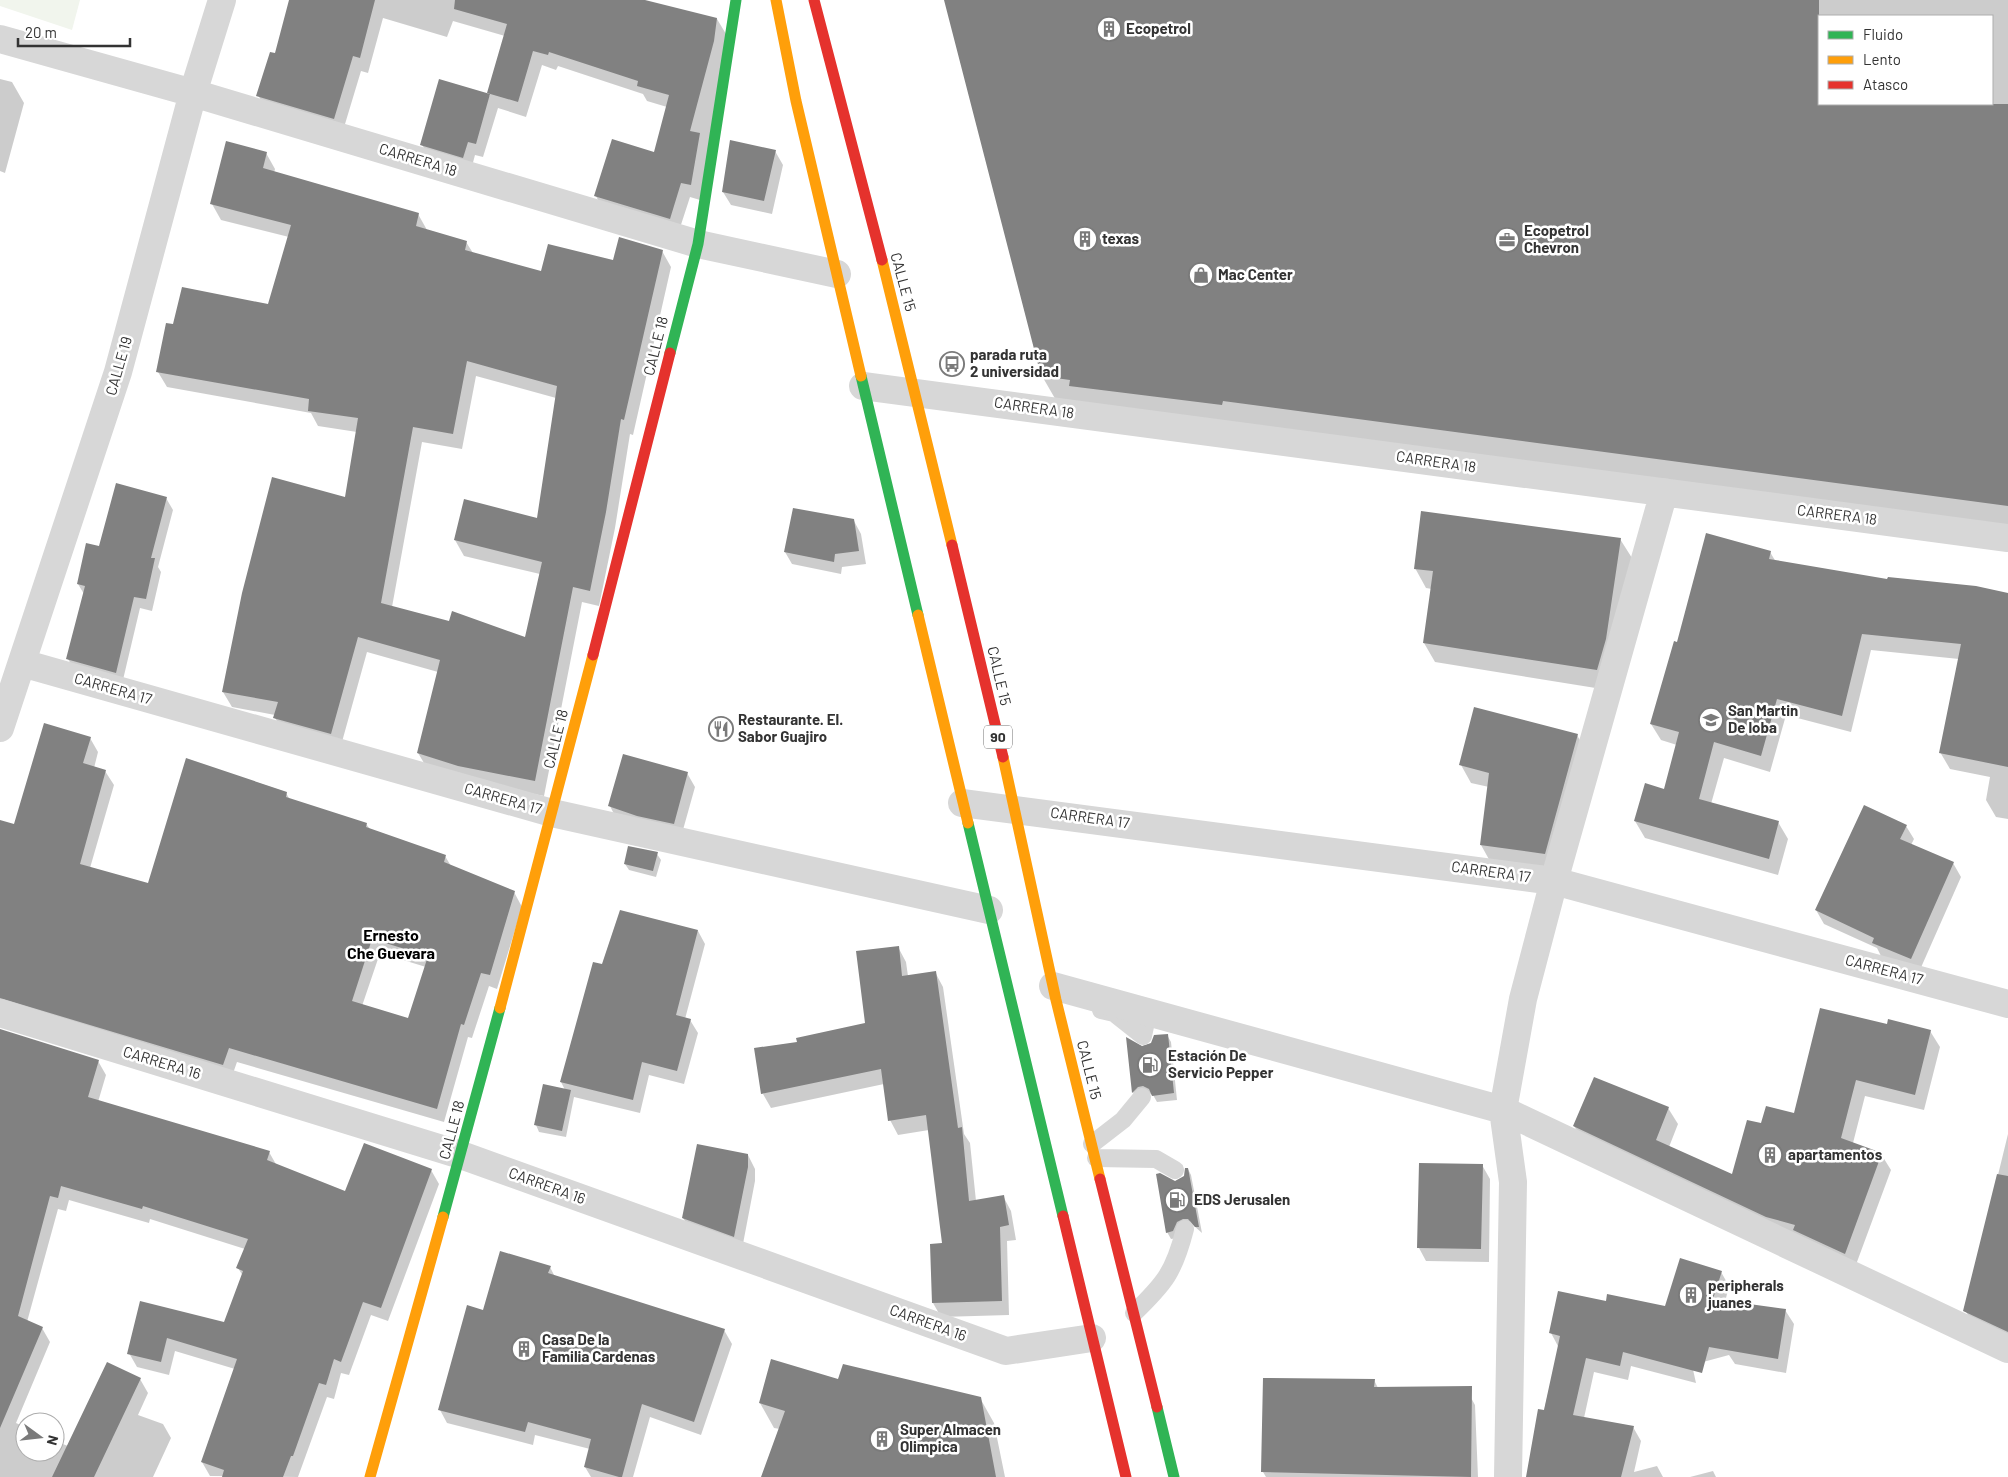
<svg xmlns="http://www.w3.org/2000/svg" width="2008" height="1477" viewBox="0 0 2008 1477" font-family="Barlow,sans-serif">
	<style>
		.green { fill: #f1f5ed }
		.shadow { fill: #0003; fill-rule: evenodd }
		.building { fill: #818181; fill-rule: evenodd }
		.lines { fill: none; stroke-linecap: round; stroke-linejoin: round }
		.lane { stroke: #d7d7d7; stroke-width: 18 }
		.street { stroke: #d7d7d7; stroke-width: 28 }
		.fast { stroke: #30b455; stroke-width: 11 }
		.slow { stroke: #ff9f0a; stroke-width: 11 }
		.jam { stroke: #e5322d; stroke-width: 11 }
		.labels { text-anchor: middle; stroke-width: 5; stroke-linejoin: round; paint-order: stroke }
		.shield { fill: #fff; stroke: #707070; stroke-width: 1 }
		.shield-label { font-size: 14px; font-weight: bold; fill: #333 }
		.poi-label { font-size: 15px; font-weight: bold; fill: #333; stroke: #fff; text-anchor: start }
		.street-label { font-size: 15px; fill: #333; stroke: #fff }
		.neighbourhood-label { font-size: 16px; font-weight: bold; fill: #000; stroke: #fff }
	</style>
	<rect width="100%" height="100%" fill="#fff"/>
	<path class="green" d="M0 0H80L72 30 0 6Z"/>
	<path class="shadow" d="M290 0H639L717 19 726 34 700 200 690 197 678 234 604 212 596 196 655 154 667 107 647 101 643 94 558 66 556 70 542 65 526 117 498 108 483 157 475 155 471 170 430 158 422 145 440 81 490 96 488 93 505 36 453 21 447 37 383 18 368 73 361 71 342 134 267 111 258 95 276 55Z
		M946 0H2008V529L1057 402 1042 376ZM1819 16H1992V104H1819Z
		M0 79 12 82 24 103 5 173 0 171Z
		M775 151 783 165 772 214 731 205 723 192Z
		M266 153 275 169 274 173 418 214 427 230 466 242 473 253 542 273 614 262 662 251 671 267 633 435 630 434 615 528 599 606 582 602 544 796 468 781 427 768 418 753 438 672 367 652 340 749 284 733 275 718V715L232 707 223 692 346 498 357 432 318 426 311 413 167 387 158 372 173 326 269 305 289 237 221 220 212 204ZM476 376 556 398 538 519 455 540 464 556 540 574 526 638 450 622 392 607 422 442 462 449Z
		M166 498 173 510 158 567 161 572 152 611 140 608 122 684 75 671 68 659 84 594 78 584 100 548Z
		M854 521 861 534 866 564 842 567 841 574 792 564 785 552Z
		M1620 539 1632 558 1608 690 1435 662 1424 643 1432 589 1426 588 1415 568Z
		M1770 552 1776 562 1889 581 2008 594V819L1996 817 1986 800 1990 777 1950 769 1940 752 1959 659 1871 650 1851 732 1786 715 1770 772 1724 758 1711 804 1778 822 1788 839 1778 875 1645 838 1635 821 1665 790 1677 745 1661 740 1651 724 1678 643Z
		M1577 735 1587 753 1555 871 1491 863 1481 845 1489 787 1471 783 1461 765Z
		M90 738 98 752 94 768 105 771 114 785 90 868 149 885 286 793 290 800 366 824 370 829 445 856 451 866 514 892 522 907 497 989 489 986 472 1038 468 1037 444 1122 237 1062 231 1079 0 1014V840L15 826ZM380 953 426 967 409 1020 362 1006Z
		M687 773 695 787 681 837 617 820 610 806Z
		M1906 826 1914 839 1911 845 1953 863 1961 877 1919 972 1881 956 1877 948 1824 924 1816 910Z
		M657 854 661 860 656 877 629 870 625 864Z
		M698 931 705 944 685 1019 690 1020 698 1033 684 1084 649 1075 640 1113 574 1097 566 1137 539 1132 536 1125 565 1090 561 1082 602 966Z
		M898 947 906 962 908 976 935 972 943 987 964 1134 970 1143 976 1201 1003 1196 1011 1211 1016 1240 1007 1241 1009 1315 941 1317 933 1303 943 1244 929 1130 898 1135 890 1120 884 1084 771 1108 763 1094 798 1043 867 1024Z
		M1888 1026 1930 1031 1940 1047 1924 1110 1865 1096 1853 1143 1881 1154 1891 1170 1854 1270 1584 1142 1574 1126 1668 1108 1678 1124 1669 1147 1733 1176 1762 1124 1795 1114Z
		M0 1031 98 1061 106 1075 98 1102 269 1152 277 1166 346 1193 431 1170 439 1184 388 1321 371 1315 349 1375 341 1373 334 1399 327 1397 298 1477 210 1476 202 1462 235 1369 175 1351 169 1375 137 1367 129 1353 141 1303 225 1324 243 1276 238 1268 245 1249 150 1219 149 1223 69 1200 66 1211 58 1209 27 1322 42 1328 50 1342 16 1423 25 1427V1452H55V1441L68 1446 140 1379 148 1393 138 1415 163 1424 171 1438 153 1477H0Z
		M1167 1035 1171 1042 1177 1100 1157 1102 1153 1095 1148 1093 1136 1098 1133 1092 1128 1040 1142 1048Z
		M2008 1134V1343L1975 1328 1965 1310Z
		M748 1155 755 1169V1181L742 1249 691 1231 683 1218Z
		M1482 1165 1490 1179 1489 1262 1426 1261 1419 1248Z
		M1188 1169 1191 1175 1202 1233 1193 1225H1187L1177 1238 1171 1239 1167 1232 1176 1182 1185 1176Z
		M550 1267 555 1277 724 1330 732 1344 701 1435 650 1417 633 1477H591L585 1467 590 1449 535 1435 533 1445 447 1423 440 1410 483 1311Z
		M1721 1272 1729 1286 1725 1302 1785 1310 1794 1324 1786 1373 1735 1364 1729 1355 1692 1365 1696 1383 1631 1366 1628 1380 1594 1372 1584 1418 1633 1427 1641 1441 1634 1472 1657 1466 1663 1477H1528L1559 1348 1551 1333 1607 1303 1666 1308Z
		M1264 1379 1374 1380 1378 1388 1465 1387 1475 1405 1478 1477H1266L1263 1472Z
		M839 1380 980 1398 994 1423 1005 1477H763L780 1429 774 1428 760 1403Z
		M1713 1471 1716 1477H1690Z"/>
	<path class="building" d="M289 0H375L360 58 353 56 334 119 256 96 270 52 275 53Z
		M455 0H645L717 18 714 41 690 131 700 133 691 185 681 183 670 219 594 196 612 139 654 152 669 95 637 86 638 81 549 52 548 55 533 51 518 102 487 93 507 24 454 9Z
		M944 0H1819V104H2008V506L1223 401 1222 405 1069 386 1070 380 1041 376Z
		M439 79 490 94 476 144 468 142 463 158 420 145Z
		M730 140 776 150 764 201 722 192Z
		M226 141 267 152 263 168 419 213 416 226 467 241 465 250 541 271 548 244 613 260 619 237 663 250 624 420 621 419 606 512 590 591 573 587 535 781 458 766 417 753 440 660 358 637 331 734 273 718 278 702 222 692 242 593 272 477 345 497 358 418 308 411 309 399 156 372 166 323 173 324 182 287 268 304 291 225 210 204ZM467 361 557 386 537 518 464 499 454 540 542 562 525 637 452 611 449 621 381 603 413 427 453 434Z
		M116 483 167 497 151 558H155L146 599 134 597 116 673 66 659 85 586 77 584 86 543 99 546Z
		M793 508 854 519 859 551 835 554 834 562 784 552Z
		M1421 511 1621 538 1606 639 1597 670 1423 643 1433 571 1414 569Z
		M1706 533 1771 551 1769 559 1887 579 1888 577 1976 586 2008 593V767L1939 753 1961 644 1862 634 1842 716 1777 699 1761 756 1714 742 1699 799 1779 821 1769 859 1634 821 1645 783 1664 789 1679 732 1650 724 1674 641 1677 642Z
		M1474 707 1578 734 1545 854 1480 845 1489 773 1459 765Z
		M44 723 91 737 83 763 106 770 80 864 148 883 186 758 287 792 286 797 367 823 366 827 446 855 444 862 515 891 490 975 481 973 464 1025 461 1024 437 1109 229 1048 223 1065 0 998V820L14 824ZM372 939 428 956 408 1018 352 1001Z
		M623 754 688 772 674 824 637 816 608 806Z
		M1864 805 1907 825 1900 839 1954 862 1911 959 1872 943 1874 938 1815 910Z
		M628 846 658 852 653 871 624 864Z
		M620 910 698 930 676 1015 691 1019 677 1071 642 1062 633 1100 560 1082 593 962 602 964Z
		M899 946 902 976 936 971 958 1128 962 1127 969 1201 1004 1195 1009 1225 1000 1227 1002 1301 932 1303 930 1244 942 1243 926 1115 888 1121 881 1069 761 1094 754 1048 797 1042 796 1038 865 1023 856 951Z
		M1820 1008 1887 1024 1888 1019 1931 1030 1915 1095 1856 1080 1841 1138 1882 1153 1845 1254 1793 1230 1795 1225 1766 1217 1573 1126 1594 1077 1669 1107 1656 1140 1732 1174 1747 1120 1761 1123 1766 1106 1794 1113Z
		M0 1029 99 1060 88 1097 270 1151 267 1160 345 1191 364 1143 432 1169 381 1308 363 1302 341 1362 334 1359 326 1385 319 1383 293 1456H291L283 1477H222L224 1470 201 1462 237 1359 167 1338 161 1362 127 1354 140 1301 224 1322 243 1271 236 1268 248 1239 143 1206 142 1209 61 1186 58 1198 50 1196 18 1316 43 1327 0 1428Z
		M1168 1034 1174 1093 1152 1096 1149 1089 1143 1086 1138 1087 1132 1093 1126 1037 1142 1046 1151 1043 1154 1035Z
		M543 1084 571 1090 562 1131 534 1125Z
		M697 1144 748 1154V1167L734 1237 682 1218Z
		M1419 1163 1483 1164 1481 1249 1417 1248Z
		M1185 1168H1188L1199 1227H1195L1188 1219H1183L1177 1222 1173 1231 1166 1233 1156 1174 1160 1173 1175 1181 1184 1176Z
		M1997 1174 2008 1176V1332L1963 1311Z
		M500 1251 551 1266 548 1273 725 1329 694 1422 642 1404 622 1477H619L584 1467 591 1439 528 1422 525 1432 438 1410 467 1305 483 1310Z
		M1680 1258 1722 1271 1713 1299 1786 1309 1778 1359 1709 1347 1702 1373 1623 1352 1620 1366 1586 1358 1573 1415 1634 1426 1621 1477H1526L1538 1409 1544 1410 1560 1336 1549 1333 1558 1291 1606 1301 1607 1294 1665 1306Z
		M771 1359 838 1379 843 1364 981 1397 996 1477H761L785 1411 759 1403Z
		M107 1362 141 1378 94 1477H52Z
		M1263 1378 1375 1379 1374 1387 1472 1386 1471 1477 1261 1472Z"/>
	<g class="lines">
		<path class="lane" d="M1101 1010 1114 1013 1143 1036 1148 1012
			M1092 1144 1123 1120 1142 1097
			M1096 1158 1156 1159 1175 1170
			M1134 1313C1165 1283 1174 1272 1185 1229"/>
		<path class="street" d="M0 39 193 93 698 244 837 274
			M863 386 2008 538
			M22 663 552 813 989 910
			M0 728 118 372 193 93 222 0
			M962 803 1554 881 2008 1004
			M1053 986 1503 1110 2008 1349
			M0 1013 461 1155 1006 1351 1092 1338
			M1508 1477 1513 1182 1503 1110 1523 999 1554 881 1664 492"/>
		<path class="fast" d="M670 353 698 244 736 0
			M861 376 918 615
			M968 823 1063 1216
			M443 1217 500 1008
			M1157 1407 1174 1477"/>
		<path class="slow" d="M776 0 796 101 861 376
			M882 260 952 545
			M918 615 968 823
			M1003 757 1056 1000 1100 1179
			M500 1008 593 655
			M370 1477 443 1217"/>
		<path class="jam" d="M814 0 882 260
			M952 545 1003 757
			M593 655 670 353
			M1100 1179 1157 1407
			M1063 1216 1126 1477"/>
	</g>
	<defs>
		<symbol id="building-ring" viewBox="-11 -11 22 22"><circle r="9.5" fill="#fff" stroke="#7a7a7a" stroke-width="1.5"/><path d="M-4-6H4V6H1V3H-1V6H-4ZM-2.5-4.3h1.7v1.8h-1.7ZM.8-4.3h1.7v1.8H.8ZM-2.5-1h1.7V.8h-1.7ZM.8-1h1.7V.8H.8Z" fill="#7a7a7a"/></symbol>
		<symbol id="office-ring" viewBox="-11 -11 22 22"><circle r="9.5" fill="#fff" stroke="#7a7a7a" stroke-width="1.5"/><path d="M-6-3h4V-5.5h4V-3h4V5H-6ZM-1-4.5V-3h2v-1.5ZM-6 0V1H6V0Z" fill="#7a7a7a"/></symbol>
		<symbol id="shop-ring" viewBox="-11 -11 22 22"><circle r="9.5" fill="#fff" stroke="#7a7a7a" stroke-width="1.5"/><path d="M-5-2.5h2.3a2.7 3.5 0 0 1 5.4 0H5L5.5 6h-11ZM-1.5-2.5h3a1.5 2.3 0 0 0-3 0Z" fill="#7a7a7a"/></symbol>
		<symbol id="bus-ring" viewBox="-11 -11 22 22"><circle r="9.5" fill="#fff" stroke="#7a7a7a" stroke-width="1.5"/><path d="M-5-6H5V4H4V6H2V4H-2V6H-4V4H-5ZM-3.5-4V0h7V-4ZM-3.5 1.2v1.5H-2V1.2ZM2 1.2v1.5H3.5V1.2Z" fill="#7a7a7a"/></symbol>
		<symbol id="school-ring" viewBox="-11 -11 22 22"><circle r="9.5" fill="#fff" stroke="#7a7a7a" stroke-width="1.5"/><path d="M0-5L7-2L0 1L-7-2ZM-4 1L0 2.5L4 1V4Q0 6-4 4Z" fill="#7a7a7a"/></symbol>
		<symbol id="restaurant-ring" viewBox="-11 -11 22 22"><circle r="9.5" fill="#fff" stroke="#7a7a7a" stroke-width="1.5"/><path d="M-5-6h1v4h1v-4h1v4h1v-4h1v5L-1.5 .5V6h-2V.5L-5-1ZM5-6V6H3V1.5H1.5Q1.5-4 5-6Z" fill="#7a7a7a"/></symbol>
		<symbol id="fuel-ring" viewBox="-11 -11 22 22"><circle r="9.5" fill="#fff" stroke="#7a7a7a" stroke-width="1.5"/><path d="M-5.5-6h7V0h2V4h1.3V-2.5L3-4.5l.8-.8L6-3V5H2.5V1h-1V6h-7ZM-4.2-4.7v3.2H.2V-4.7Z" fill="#7a7a7a"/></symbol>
	</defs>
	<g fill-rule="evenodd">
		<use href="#building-ring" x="1095" y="15" width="28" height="28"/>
		<use href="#building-ring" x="1071" y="225" width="28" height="28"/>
		<use href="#office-ring" x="1493" y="226" width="28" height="28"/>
		<use href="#shop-ring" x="1187" y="261" width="28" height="28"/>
		<use href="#bus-ring" x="938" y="350" width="28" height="28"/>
		<use href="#school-ring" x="1697" y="706" width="28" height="28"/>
		<use href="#restaurant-ring" x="707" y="715" width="28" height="28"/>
		<use href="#fuel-ring" x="1136" y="1051" width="28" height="28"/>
		<use href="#building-ring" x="1756" y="1141" width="28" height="28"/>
		<use href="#fuel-ring" x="1163" y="1186" width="28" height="28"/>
		<use href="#building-ring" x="1677" y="1281" width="28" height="28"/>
		<use href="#building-ring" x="510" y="1335" width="28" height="28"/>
		<use href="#building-ring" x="868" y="1425" width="28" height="28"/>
	</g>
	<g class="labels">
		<rect class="shield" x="984" y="725.5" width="28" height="23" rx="4"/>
		<g class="shield-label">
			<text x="998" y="742">90</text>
		</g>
		<g class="poi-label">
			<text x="1126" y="34">Ecopetrol</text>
			<text x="1524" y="236">Ecopetrol<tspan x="1524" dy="17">Chevron</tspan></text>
			<text x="1102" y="244">texas</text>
			<text x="1218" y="280">Mac Center</text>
			<text x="970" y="360">parada ruta<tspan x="970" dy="17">2 universidad</tspan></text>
			<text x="1728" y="716">San Martin<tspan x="1728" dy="17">De loba</tspan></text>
			<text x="738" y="725">Restaurante. El.<tspan x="738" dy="17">Sabor Guajiro</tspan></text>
			<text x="1168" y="1061">Estación De<tspan x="1168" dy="17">Servicio Pepper</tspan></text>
			<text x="1788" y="1160">apartamentos</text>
			<text x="1194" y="1205">EDS Jerusalen</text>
			<text x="1708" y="1291">peripherals<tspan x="1708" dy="17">juanes</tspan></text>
			<text x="542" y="1345">Casa De la<tspan x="542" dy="17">Familia Cardenas</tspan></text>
			<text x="900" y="1435">Super Almacen<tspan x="900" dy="17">Olimpica</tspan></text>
		</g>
		<g class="street-label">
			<text transform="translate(418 160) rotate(17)" y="5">CARRERA 18</text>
			<text transform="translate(903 282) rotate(75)" y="5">CALLE 15</text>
			<text transform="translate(656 346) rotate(-76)" y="5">CALLE 18</text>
			<text transform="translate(119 366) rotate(-74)" y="5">CALLE 19</text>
			<text transform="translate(1034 408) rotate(8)" y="5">CARRERA 18</text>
			<text transform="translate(1436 462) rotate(8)" y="5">CARRERA 18</text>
			<text transform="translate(1837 515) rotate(7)" y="5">CARRERA 18</text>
			<text transform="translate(999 676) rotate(77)" y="5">CALLE 15</text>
			<text transform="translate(113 689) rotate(16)" y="5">CARRERA 17</text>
			<text transform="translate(556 739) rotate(-76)" y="5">CALLE 18</text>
			<text transform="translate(503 799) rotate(16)" y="5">CARRERA 17</text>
			<text transform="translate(1090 818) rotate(8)" y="5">CARRERA 17</text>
			<text transform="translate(1491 872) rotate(8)" y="5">CARRERA 17</text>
			<text transform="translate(1884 970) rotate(15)" y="5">CARRERA 17</text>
			<text transform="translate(162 1063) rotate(17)" y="5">CARRERA 16</text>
			<text transform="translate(1089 1070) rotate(76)" y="5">CALLE 15</text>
			<text transform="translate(452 1130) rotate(-75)" y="5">CALLE 18</text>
			<text transform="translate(547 1186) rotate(20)" y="5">CARRERA 16</text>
			<text transform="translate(928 1323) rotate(20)" y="5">CARRERA 16</text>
		</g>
		<g class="neighbourhood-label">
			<text x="391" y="941">Ernesto<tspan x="391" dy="18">Che Guevara</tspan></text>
		</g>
	</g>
	<rect x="1818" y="15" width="175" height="90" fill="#ffffff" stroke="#adadad"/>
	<rect x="1828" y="31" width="25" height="8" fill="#30b455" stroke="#adadad"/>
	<text x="1863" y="40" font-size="15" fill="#333333">Fluido</text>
	<rect x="1828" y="56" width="25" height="8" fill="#ff9f0a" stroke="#adadad"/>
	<text x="1863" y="65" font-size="15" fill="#333333">Lento</text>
	<rect x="1828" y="81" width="25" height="8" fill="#e5322d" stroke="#adadad"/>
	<text x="1863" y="90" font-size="15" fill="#333333">Atasco</text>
	<g transform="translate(40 1437) rotate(105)"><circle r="24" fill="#ffffff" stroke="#adadad"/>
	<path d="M0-4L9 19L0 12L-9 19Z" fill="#7a7a7a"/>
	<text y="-8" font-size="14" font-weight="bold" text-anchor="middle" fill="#333333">N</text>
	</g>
	<path d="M18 38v8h112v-8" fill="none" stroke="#333333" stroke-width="2.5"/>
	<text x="25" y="38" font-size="15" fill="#333333" stroke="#ffffff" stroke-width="4" paint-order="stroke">20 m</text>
</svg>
